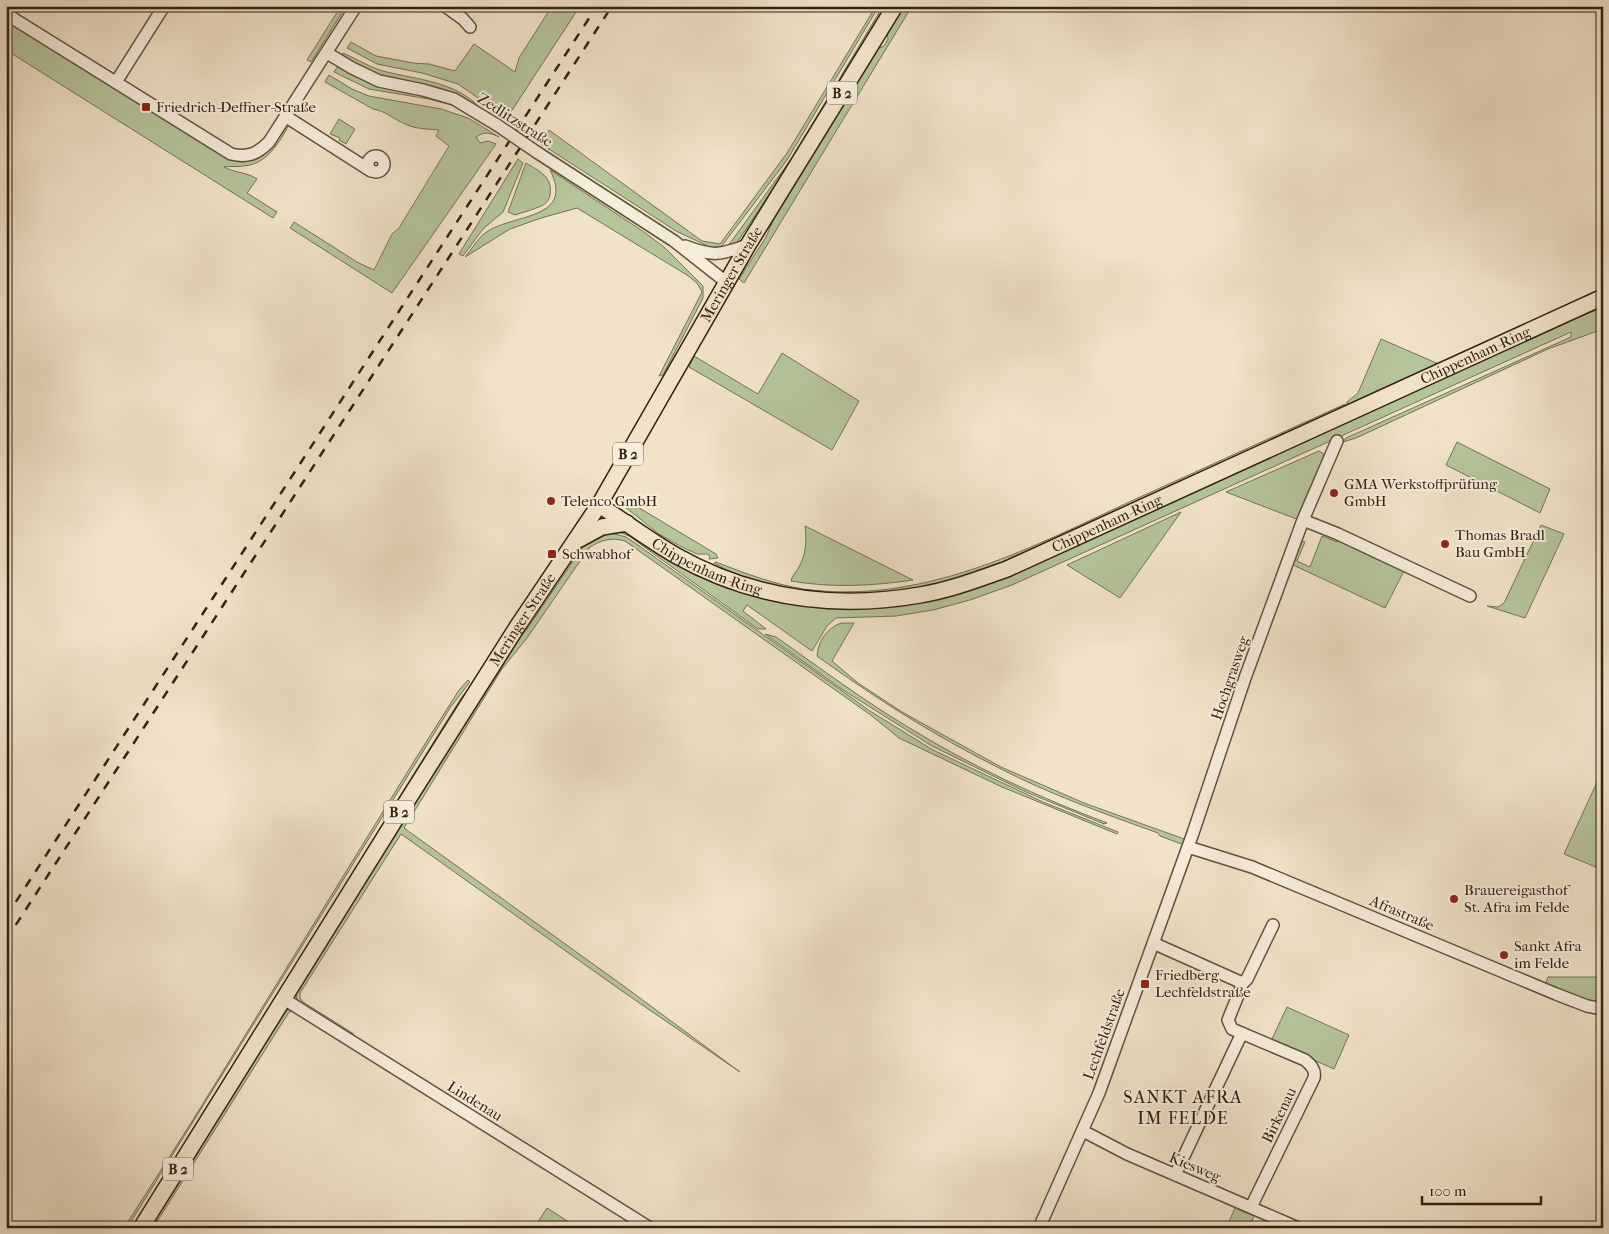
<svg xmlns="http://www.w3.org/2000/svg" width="1609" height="1234" viewBox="0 0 1609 1234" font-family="'IM FELL French Canon',serif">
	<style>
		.green { fill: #b6c49a; stroke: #737356 }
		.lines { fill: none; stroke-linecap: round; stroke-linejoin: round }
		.minor-casing { stroke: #60523f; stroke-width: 14 }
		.major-casing { stroke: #302211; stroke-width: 18 }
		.minor { stroke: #f6eddc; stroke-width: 11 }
		.major { stroke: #f1e3c9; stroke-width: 15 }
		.rail { stroke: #302211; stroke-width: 2.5; stroke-dasharray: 9 9; stroke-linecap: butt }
		.minor-bridge-casing { stroke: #60523f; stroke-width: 14; stroke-linecap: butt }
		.minor-bridge { stroke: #f6eddc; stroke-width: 11 }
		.poi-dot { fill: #8f2418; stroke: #f6eddc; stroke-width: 2 }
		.labels { text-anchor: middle; stroke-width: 4; stroke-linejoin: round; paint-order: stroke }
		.shield { fill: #f6eddc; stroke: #6b5f4e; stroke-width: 1 }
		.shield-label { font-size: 14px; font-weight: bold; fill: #302211 }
		.poi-label { font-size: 15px; fill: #302211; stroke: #f6eddc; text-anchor: start }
		.street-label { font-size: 15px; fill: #302211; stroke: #f6eddc }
		.quarter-label { font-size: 18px; letter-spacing: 1px; fill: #302211; stroke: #f6eddc }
	</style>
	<rect width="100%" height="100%" fill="#f1e3c9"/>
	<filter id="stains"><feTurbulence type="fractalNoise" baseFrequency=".004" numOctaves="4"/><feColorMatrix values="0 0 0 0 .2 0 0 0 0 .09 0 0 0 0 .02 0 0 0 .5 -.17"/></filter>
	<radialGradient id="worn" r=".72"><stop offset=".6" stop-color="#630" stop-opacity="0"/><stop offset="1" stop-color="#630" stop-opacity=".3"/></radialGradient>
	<path class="green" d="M341 6H346L311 62 307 60Z
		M552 6H580L507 118 458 84 422 73 377 64 347 48 351 42 376 56 413 63 429 64 455 71 474 44 515 72 519 58Z
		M876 6H879L787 160 721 247H710L676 231 541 144 549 130 702 241 720 244 787 153Z
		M883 6H889L790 169 769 195 738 241 734 245 728 246 792 158Z
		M902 6H912L744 283 739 279 766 237 778 209 875 50 884 46 888 39 887 32Z
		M6 19 228 158 243 162 248 161 284 126 289 125C279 143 267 164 244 166 238 167 230 166 224 167 235 173 247 172 257 179L247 193 277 212 273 218 6 50Z
		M343 53C357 59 369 67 383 71 417 80 458 81 483 111L450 93 424 84 378 74 339 57Z
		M338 66 350 73 418 92 460 107 429 99 369 89 334 72Z
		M329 75 352 89 369 96 441 109 468 118 499 137C491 133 484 131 476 137L480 143 488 141 496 144 392 293 290 228 294 222 357 262 374 270 392 234 399 228 449 146 436 136 439 130C427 129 414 129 403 123 392 118 385 111 373 109L325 82Z
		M339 119 355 129 346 144 339 140 340 138 330 134Z
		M518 159 523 163 503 212 483 229 463 256 459 254Z
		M526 163C539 171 553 177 550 194 550 199 546 204 541 206 533 210 523 212 515 215L508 212Z
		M550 170 644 232 664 247 703 286V298L663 375 659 376 702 292 697 283 687 275 577 208 541 218 510 229 465 257C472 249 479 236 488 231 515 214 575 219 550 170Z
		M1603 308V329L1548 349 1356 438 1343 442 1346 438 1571 337V332L1012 585 970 600 933 610 896 616 836 618 827 626 812 651 747 605 743 611 766 629H758L629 536 613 530 618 529 629 533 679 563 695 575 729 589 736 588 768 597 931 599 1569 320Z
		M1381 339 1441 365 1346 409 1347 402 1358 393Z
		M782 353 859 401 832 450 689 367 694 356 758 394Z
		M1345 404 1344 410 1013 561 945 584 885 595 805 593 741 578 714 563 716 562C744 573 773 584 803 589 920 605 1024 551 1127 503 1200 470 1272 437 1345 404Z
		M1457 442 1550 489 1540 513 1446 465Z
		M1319 451 1324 454 1323 456 1327 459 1299 520 1226 492Z
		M621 497 716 554 718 558 709 559 710 556 707 554H697L680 546 659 534 620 503Z
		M1181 512 1120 598 1067 565Z
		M1541 525 1564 534 1525 618 1487 606 1498 607 1504 603Z
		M805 526 913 580C873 586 831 588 791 581 792 575 796 573 799 567 806 554 807 541 805 526Z
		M611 533 626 537 635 543 870 711 933 750 1043 802 1118 832 1117 834 1002 787 899 738 872 716 625 541C612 537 600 540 589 548L527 638 502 669 404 828 625 987 740 1072 622 991 401 834 300 993V998L303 1002 354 1034 352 1036 297 1001 296 993 399 826 512 648 527 629 588 539 593 534Z
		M1322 536 1337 542 1339 536 1405 569 1385 608 1291 564 1300 540 1305 542 1297 561 1310 567Z
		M841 623H854L832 661 858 683 902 712 1001 767 1084 803 1187 840 1184 845 1160 836 1158 833C1105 814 1049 794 999 768 935 736 875 698 817 656 818 641 827 628 841 623Z
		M765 634 776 637C820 668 863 700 908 727 971 766 1038 797 1107 823L1104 824 1026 792 932 746 843 690Z
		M468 680 470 682 450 708 127 1228H124L191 1123 416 758 459 690Z
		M472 685 136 1228H132L461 698Z
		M1603 769V870L1564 854Z
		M1548 977H1603V1004L1588 1001 1545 985Z
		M1287 1007 1349 1035 1334 1069 1271 1041Z
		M290 1008 294 1011 289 1012 153 1228H149L283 1014Z
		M547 1208 578 1228H534Z
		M1235 1208 1254 1216 1249 1228H1226Z"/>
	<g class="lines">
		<defs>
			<path id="minor" d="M445 6 463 19 470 27
				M6 14 231 154C248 158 257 154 269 142L356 6
				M327 53 352 68 379 81 423 90 454 99 497 125
				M116 82 164 6
				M285 116 371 171
				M538 153 674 241 726 282
				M368 164a8 8 0 1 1 16 0a8 8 0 1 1-16 0Z
				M685 246C714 257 720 255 748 245
				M1303 520 1338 534 1470 596
				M1188 847 1252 867 1556 994 1587 1006 1603 1009
				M1153 943 1238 981 1242 984 1241 988 1228 1020 1232 1029 1305 1060C1311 1065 1316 1070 1314 1078L1251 1207
				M1242 984 1247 979 1273 925
				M284 999 650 1228
				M1083 1131 1127 1154 1296 1227
				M1175 1175 1242 1033
				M1039 1228 1099 1093 1193 833 1245 678 1303 520 1337 441"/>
			<g id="major">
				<path id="s1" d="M599 505C624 521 649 540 675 555 751 598 834 610 920 595 950 590 979 579 1007 569L1603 297"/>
				<path d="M578 540 602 527 627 523"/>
				<path id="s2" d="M141 1228 395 820 517 627 599 505 748 245 895 6"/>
			</g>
		</defs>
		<use href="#minor" class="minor-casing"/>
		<use href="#major" class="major-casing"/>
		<use href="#minor" class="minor"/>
		<use href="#major" class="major"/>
		<path class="rail" d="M6 917 597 6
			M6 940 612 6"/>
		<defs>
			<path id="minor-bridge" d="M497 125 538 153"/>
		</defs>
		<use href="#minor-bridge" class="minor-bridge-casing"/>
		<use href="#minor-bridge" class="minor-bridge"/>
	</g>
	<g class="poi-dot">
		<rect x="141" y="102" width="10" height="10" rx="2.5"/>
		<circle cx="1334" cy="493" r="5"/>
		<circle cx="551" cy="501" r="5"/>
		<circle cx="1445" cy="544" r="5"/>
		<rect x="547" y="549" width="10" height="10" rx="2.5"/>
		<circle cx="1454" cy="899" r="5"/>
		<circle cx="1504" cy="955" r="5"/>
		<rect x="1140" y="979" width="10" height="10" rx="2.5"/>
	</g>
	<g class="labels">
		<g class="shield">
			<rect x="827" y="81.5" width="30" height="23" rx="4"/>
			<rect x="613" y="442.5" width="30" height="23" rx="4"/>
			<rect x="384" y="800.5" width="30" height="23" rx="4"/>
			<rect x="163" y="1157.5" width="30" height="23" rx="4"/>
		</g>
		<g class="shield-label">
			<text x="842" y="98">B 2</text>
			<text x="628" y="459">B 2</text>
			<text x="399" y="817">B 2</text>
			<text x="178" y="1174">B 2</text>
		</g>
		<g class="poi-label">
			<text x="156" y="112">Friedrich-Deffner-Straße</text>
			<text x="1344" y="489">GMA Werkstoffprüfung<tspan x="1344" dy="17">GmbH</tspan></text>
			<text x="561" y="506">Telenco GmbH</text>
			<text x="1455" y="540">Thomas Bradl<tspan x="1455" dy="17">Bau GmbH</tspan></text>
			<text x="562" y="559">Schwabhof</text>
			<text x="1464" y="895">Brauereigasthof<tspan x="1464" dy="17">St. Afra im Felde</tspan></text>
			<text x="1514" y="951">Sankt Afra<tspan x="1514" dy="17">im Felde</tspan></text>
			<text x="1155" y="980">Friedberg<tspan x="1155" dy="17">Lechfeldstraße</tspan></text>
		</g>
		<g class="street-label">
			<text transform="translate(515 120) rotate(33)" y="5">Zedlitzstraße</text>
			<text dy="5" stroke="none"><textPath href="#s2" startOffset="1122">Meringer Straße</textPath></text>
			<text dy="5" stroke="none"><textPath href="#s1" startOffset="950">Chippenham-Ring</textPath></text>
			<text dy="5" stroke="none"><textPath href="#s1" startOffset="545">Chippenham-Ring</textPath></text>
			<text dy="5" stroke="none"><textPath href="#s1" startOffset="125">Chippenham-Ring</textPath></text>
			<text dy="5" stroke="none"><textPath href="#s2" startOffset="718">Meringer Straße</textPath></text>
			<text transform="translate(1230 678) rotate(-71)" y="5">Hochgrasweg</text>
			<text transform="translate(1402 913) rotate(23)" y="5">Afrastraße</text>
			<text transform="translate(1104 1034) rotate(-70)" y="5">Lechfeldstraße</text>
			<text transform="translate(475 1101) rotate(32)" y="5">Lindenau</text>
			<text transform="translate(1279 1115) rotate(-64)" y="5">Birkenau</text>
			<text transform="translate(1195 1167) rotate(23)" y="5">Kiesweg</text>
		</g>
		<g class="quarter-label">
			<text x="1183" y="1103">SANKT AFRA<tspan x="1183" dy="21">IM FELDE</tspan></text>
		</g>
	</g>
	<rect width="1609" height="1234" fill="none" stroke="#f1e3c9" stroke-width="25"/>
	<rect x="8" y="8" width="1594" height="1219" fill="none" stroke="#302211" stroke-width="2.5"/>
	<rect x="12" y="12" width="1584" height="1209" fill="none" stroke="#302211"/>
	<path d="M1422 1196v8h119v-8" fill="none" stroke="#302211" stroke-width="2.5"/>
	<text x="1429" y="1196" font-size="15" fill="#302211" stroke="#f6eddc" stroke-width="4" paint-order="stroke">100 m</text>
	<rect width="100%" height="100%" filter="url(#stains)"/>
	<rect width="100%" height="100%" fill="url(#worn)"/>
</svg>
